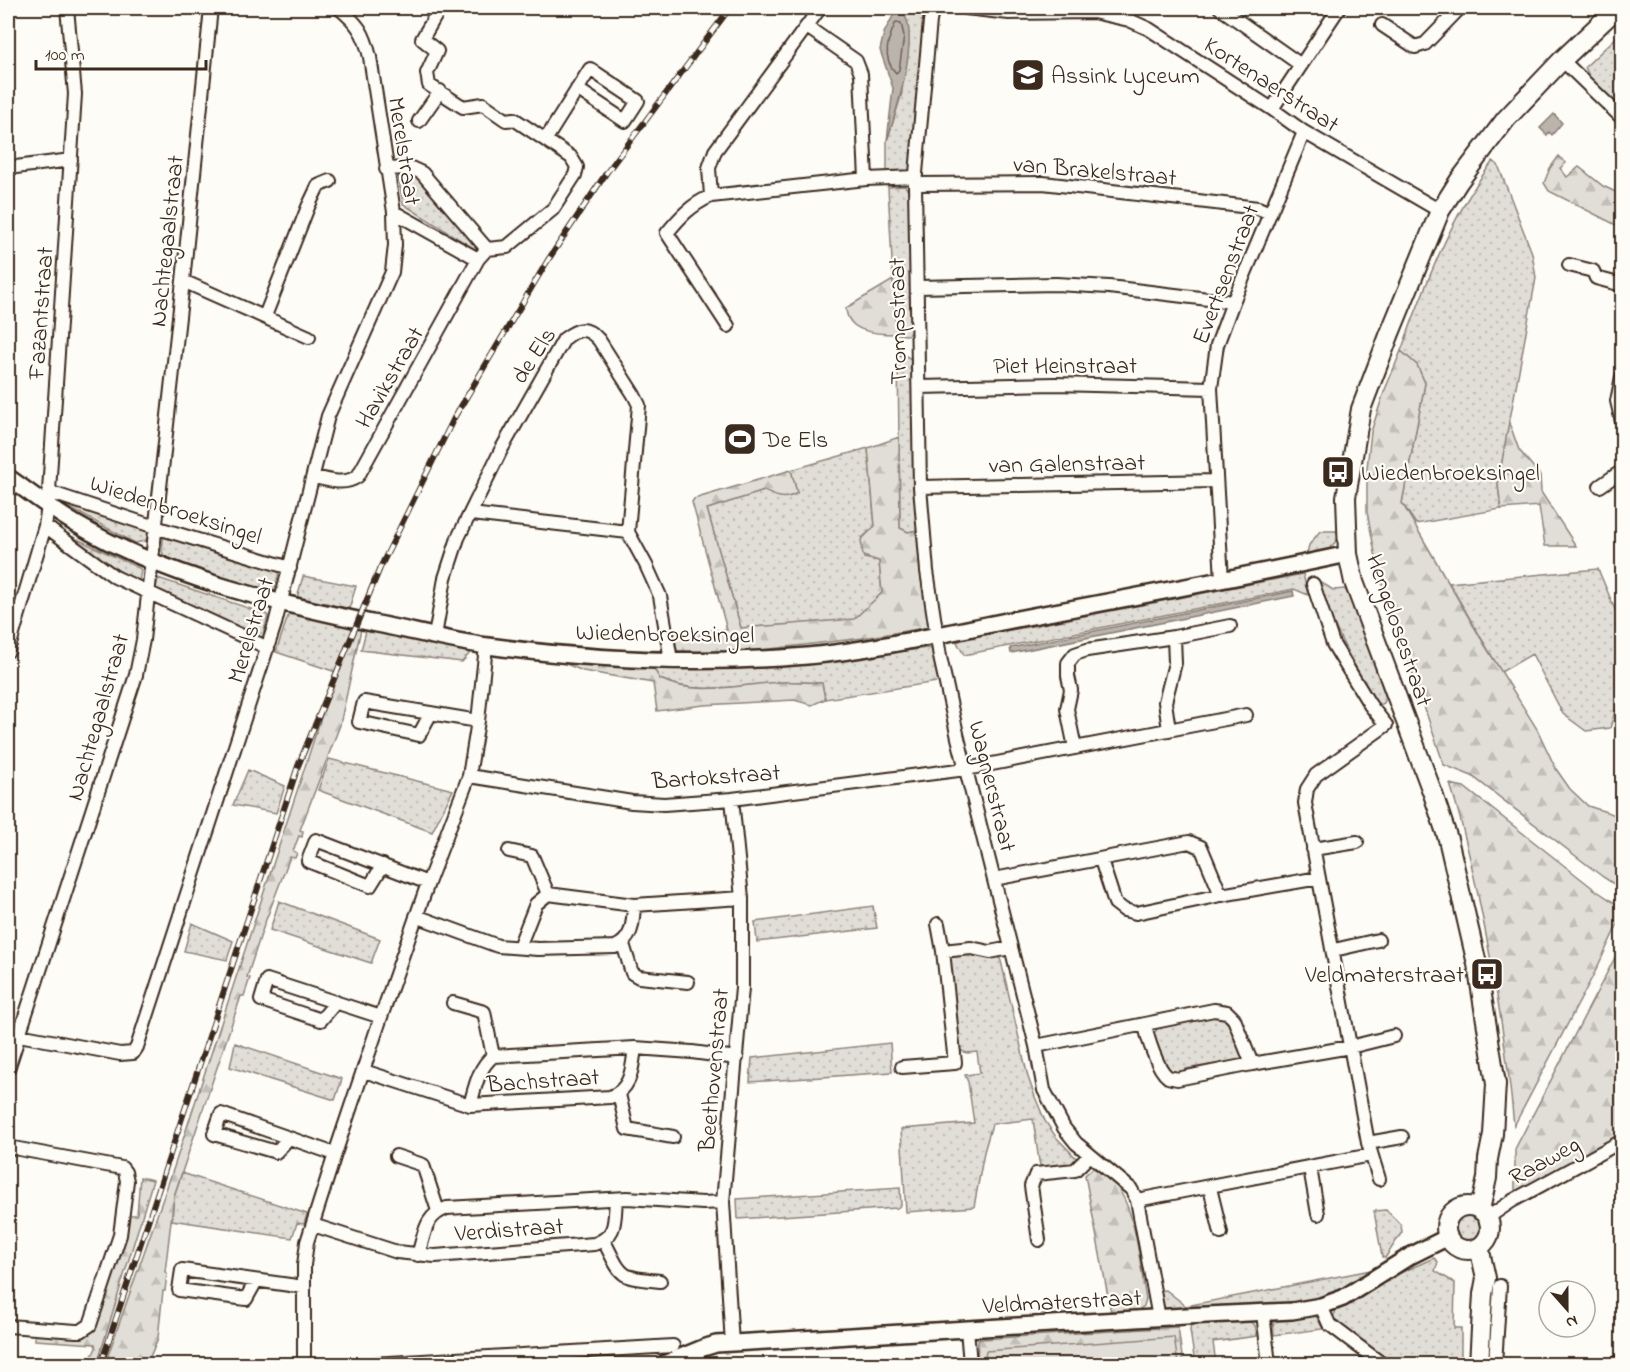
<svg xmlns="http://www.w3.org/2000/svg" width="1630" height="1372" viewBox="0 0 1630 1372" font-family="'Indie Flower',sans-serif">
	<style>
		.grass { fill: url(#grass-dots); stroke: #8e847a; stroke-width: 1.5 }
		.forest { fill: url(#forest-firs); stroke: #8e847a; stroke-width: 1.5 }
		.pitch { fill: #e1ded7; stroke: #8e847a; stroke-width: 1.5 }
		.water { fill: #bbb4ad; stroke: #887d74; stroke-width: 1.5 }
		.lines { fill: none; stroke-linecap: round; stroke-linejoin: round }
		.shore { stroke: #6e6157; stroke-width: 1.5 }
		.minor-casing { stroke: #3b2a1e; stroke-width: 16 }
		.tertiary-casing { stroke: #3b2a1e; stroke-width: 20 }
		.secondary-casing { stroke: #3b2a1e; stroke-width: 22 }
		.minor { stroke: #fdfcf7; stroke-width: 12 }
		.tertiary { stroke: #fdfcf7; stroke-width: 15 }
		.secondary { stroke: #fdfcf7; stroke-width: 18 }
		.rail-casing { stroke: #3b2a1e; stroke-width: 6 }
		.rail { stroke: #fdfcf7; stroke-width: 4; stroke-dasharray: 11; stroke-linecap: butt }
		.labels { text-anchor: middle; stroke-width: 4.5; stroke-linejoin: round; paint-order: stroke }
		.poi-label { font-size: 24px; fill: #3b2a1e; stroke: #fdfcf7; text-anchor: start }
		.street-label { font-size: 24px; fill: #3b2a1e; stroke: #fdfcf7 }
	</style>
	<defs>
		<pattern id="grass-dots" width="8" height="8" patternUnits="userSpaceOnUse" patternTransform="scale(1.5)"><rect width="8" height="8" fill="#e1ded7"/><path d="M2 2h.1M6 6h.1" fill="none" stroke="#c2bfb8" stroke-width="1.8" stroke-linecap="round"/></pattern>
		<pattern id="forest-firs" width="22" height="20" patternUnits="userSpaceOnUse" patternTransform="scale(1.5)"><rect width="22" height="20" fill="#e1ded7"/><path d="M5 1l3.5 6h-7zM16 11l3.5 6h-7z" fill="#c2bfb8"/></pattern>
	</defs>
	<rect width="100%" height="100%" fill="#fdfcf7"/>
	<filter id="ink" filterUnits="userSpaceOnUse"><feTurbulence type="fractalNoise" baseFrequency=".0167" numOctaves="2"/><feDisplacementMap in="SourceGraphic" scale="12" xChannelSelector="R" yChannelSelector="G"/><feConvolveMatrix kernelMatrix="1 2 1 2 8 2 1 2 1" color-interpolation-filters="sRGB"/></filter>
	<g filter="url(#ink)">
		<path class="grass" d="M898 8H918L924 18 922 59 911 170 909 172 887 176V141L902 93 900 9Z
			M1622 32V110L1590 78 1585 67Z
			M1493 161 1498 165 1532 253 1536 278 1498 484 1501 509 1416 524 1402 503 1425 383 1417 365 1401 351C1425 286 1450 217 1493 161Z
			M413 173 417 175 479 246 476 250 403 204 398 176Z
			M905 186 913 198 914 332 907 335 896 334 888 187Z
			M898 354 908 357 915 363 919 530 908 532 900 528Z
			M868 448 875 526 862 538 864 558 879 561 882 593 854 620 741 628 707 509 764 491 797 493 791 470Z
			M62 502 148 528 149 534 145 541 135 543 64 505Z
			M58 530 139 568 141 570 139 582 76 547Z
			M1320 531H1338L1339 538 1329 549 1307 554 1309 545Z
			M164 532 280 568 274 592 211 575 164 556 162 551Z
			M1598 569 1622 626V689L1610 728 1586 731 1563 714 1532 654 1501 672 1449 583Z
			M1303 574 1308 595 1294 589 964 655 957 642 964 639Z
			M303 576 356 586 349 609 297 598Z
			M158 578 266 614 268 616 262 639 155 591Z
			M1319 581 1333 590 1345 589 1355 607 1386 698 1384 703 1380 705 1376 702C1353 664 1330 624 1319 581Z
			M289 613 299 614 356 628 336 672 276 652Z
			M375 630 470 653 462 662 361 650 366 631Z
			M927 648 932 649 944 681 825 699 822 683C809 683 797 681 784 682 742 684 699 697 660 679L652 666 733 668 799 665Z
			M329 759 453 790 432 832 318 790Z
			M248 770 285 786 276 813 233 805Z
			M279 901 380 939 371 963 270 930Z
			M873 906 877 928 757 942 755 922Z
			M192 923 233 941 227 960 184 951Z
			M972 953 990 958 999 957 1001 961 1028 1077 1035 1097 1045 1121 1056 1137 1080 1162 1076 1166 1041 1168 1039 1161 1033 1119 992 1124 984 1152 974 1207 906 1212 901 1129 974 1123 968 1082 965 1075 980 1073 977 1052 967 1053 959 1050 947 957Z
			M1218 1015 1230 1020 1244 1052 1240 1061 1230 1065 1222 1063 1185 1069 1181 1074 1170 1072 1166 1068 1153 1041 1154 1033 1159 1027Z
			M235 1043 342 1079 335 1100 230 1067Z
			M890 1043 892 1072 750 1082 752 1058Z
			M182 1173 307 1214 304 1224 297 1223 292 1238 172 1220 174 1196Z
			M900 1188 901 1205 897 1208 738 1219 737 1199Z
			M1386 1210 1401 1225 1402 1232 1385 1258 1382 1257 1374 1211Z
			M1456 1228a12 12 0 1 1 24 0a12 12 0 1 1-24 0Z
			M1434 1258 1438 1262 1435 1271 1455 1283 1454 1328H1461V1364H1389L1332 1319 1336 1311 1340 1309V1306L1367 1292 1382 1281Z
			M1376 1269 1333 1297 1299 1304 1167 1310 1162 1305 1159 1291 1166 1290 1186 1306Z
			M1311 1313 1312 1316H1316L1323 1329 1274 1335 1273 1322 1278 1319 1279 1316Z
			M1248 1320C1256 1323 1256 1328 1257 1336L1213 1342 1216 1364H1195L1190 1330 1191 1323Z"/>
		<path class="forest" d="M1559 156 1566 163 1560 168 1567 177 1579 167 1603 186 1622 195V228L1549 191 1544 183 1550 168Z
			M893 280 896 334C877 334 847 333 846 308Z
			M1401 351 1417 365 1425 383 1402 503 1486 647 1537 729 1556 769 1570 789 1588 806 1622 817V887L1620 888 1603 877 1472 776 1444 765 1380 578 1367 512V468L1371 432 1384 392Z
			M1509 422 1519 450 1540 475 1541 492 1576 546H1545L1539 506 1501 509 1498 484Z
			M899 437 900 528 908 532 919 530 930 627 863 638 753 651 679 653 677 651 674 631 727 630 692 502 694 499 791 470 797 493C784 501 777 497 764 491L707 509 741 628 854 619 882 593 879 561 863 556 861 540 875 526 868 448Z
			M356 628 361 629 340 725 300 830 303 831 302 837 299 836 293 851 297 853 295 858 290 857 264 925 247 977 250 978 244 996H241L174 1196 165 1272 167 1273 165 1291H163L158 1338 147 1364H105L174 1167 333 681Z
			M554 659 652 666 660 679C700 698 742 683 784 682 797 681 809 683 822 683L825 699 812 705 794 700 704 705 657 711 653 683 583 671Z
			M1450 784 1464 787 1594 889 1622 908V915L1595 972 1514 1126C1507 1048 1494 971 1478 895 1470 858 1462 820 1450 784Z
			M1622 944V1124L1620 1135 1515 1195V1149Z
			M1093 1168C1099 1171 1105 1174 1109 1178 1136 1200 1140 1266 1146 1299L1144 1306 1137 1311 1111 1312 1085 1175Z
			M140 1177 153 1180 97 1364H88L96 1348 95 1344 35 1340V1332L77 1336 97 1322 124 1240 128 1215H137Z
			M1178 1327 1183 1364H977L978 1340 982 1339Z"/>
		<path class="pitch" d="M1174 1337 1178 1364H984L986 1351Z"/>
		<path class="water" d="M895 8C928 15 894 119 887 141L893 88 880 50 884 33 895 12Z
			M1554 114 1562 123 1552 135 1549 132 1547 135 1540 128Z
			M1293 591 1294 596 1011 653 1010 648Z"/>
		<g class="lines">
			<path class="shore" d="M896 22 901 23 904 36 899 70 896 73C881 58 888 39 896 22Z"/>
			<defs>
				<path id="minor" d="M440 8 422 39 437 51 427 73 429 85 463 107 483 104 506 120 514 119 571 157 577 167 575 175 553 209 507 247 487 249
					M933 8 930 21 915 184 920 487 927 571 940 657 958 738 1036 1046 1044 1090 1064 1128 1076 1143 1131 1189 1137 1200 1159 1318
					M966 8 1009 13 1093 12 1129 20 1149 29 1272 109 1304 132 1440 211
					M1220 8 1301 65
					M1382 25 1415 47 1425 44 1460 8
					M807 27 856 61 861 74 866 179
					M1562 60 1622 118
					M1272 109 1339 8
					M419 121 440 91
					M546 139 590 69 638 101 625 121 577 89
					M8 168 71 160
					M915 184 1043 183 1258 208 1270 213
					M711 196 709 168 715 151 820 8
					M394 212 478 259
					M1569 265 1593 271 1596 278 1622 285
					M183 281 309 337
					M918 287 1056 284 1109 287 1233 302
					M265 316 308 207 318 186 330 181
					M728 326 667 233C680 217 691 205 711 196L866 179 915 177
					M1622 377 1617 401 1622 422
					M919 387 1055 384 1211 388
					M314 477C330 480 344 486 358 476L478 259 487 249 422 173 411 168 386 169
					M1600 486 1622 471
					M920 487 1215 481
					M49 492 155 527 290 568
					M471 514 628 532
					M45 526 115 577 268 648
					M1222 580 1211 388 1217 345 1233 302 1304 132
					M1313 584 1333 644 1370 705 1386 725 1316 775 1307 789 1305 803 1368 1143 1379 1179
					M435 636 445 578 458 538 501 450 564 339C578 328 586 326 599 340L634 395 639 405 628 532 646 565 660 596 671 660
					M8 651 45 526 48 506 75 94 67 8
					M431 713 419 735 359 722 364 702 478 721
					M1169 730 1165 702 1175 663 1174 637
					M1075 748 1067 709 1071 690 1068 676V663L1075 654 1087 650 1174 637 1230 626
					M469 776 632 802 664 804 732 799 966 769 1246 715
					M732 799 742 898V988L723 1202 732 1344
					M1313 849 1357 842
					M509 851 532 856 548 894
					M1101 860 1115 903 1124 910 1136 913 1221 895 1319 878
					M383 865 370 886 308 861 316 840 428 883
					M994 879 1189 842 1201 847 1221 895
					M416 916 498 946 538 949 615 947C633 940 633 922 634 905
					M623 944 632 973 639 977 688 982
					M519 947 536 904 548 894 634 905 742 898
					M1334 950 1378 940
					M943 951 971 948 990 952 1010 948
					M336 1002 321 1020 261 1000 267 980 381 1017
					M453 1003 484 1012 493 1056
					M1145 1024C1147 1037 1157 1069 1168 1077 1171 1078 1174 1078 1177 1079L1252 1064
					M19 1035 120 1054 133 1053 137 1047 275 624 328 416 392 272 395 245 394 212 370 57C364 32 358 24 339 8
					M1036 1046 1214 1010 1227 1012 1234 1019 1252 1064 1350 1047 1394 1036
					M902 1067 955 1063 943 951 938 924
					M8 1069 136 675 143 640 183 281 211 8
					M364 1071 470 1105 610 1097C632 1089 632 1068 635 1048
					M619 1094 627 1129 673 1137
					M470 1105C475 1088 478 1068 493 1056L635 1048 692 1052 737 1058
					M289 1138 276 1152 214 1134 221 1114 335 1154
					M1368 1143 1402 1137
					M8 1147 122 1168 125 1172 127 1181 120 1235 90 1325 81 1331H76L8 1326
					M396 1156 423 1165 438 1211
					M1310 1168 1318 1214
					M1210 1188 1221 1233
					M1137 1200 1371 1155
					M1487 1218 1512 1201 1622 1141
					M313 1225 397 1252 435 1256 594 1244C618 1236 614 1220 616 1199
					M1039 1240 1031 1186 1036 1174 1075 1170 1090 1155
					M604 1241C623 1278 618 1277 660 1281
					M418 1255C425 1234 424 1216 447 1208L627 1198 703 1203 723 1202
					M256 1281 246 1299 179 1290 182 1270 304 1287
					M1321 1306 1329 1324 1382 1364
					M1263 1313 1269 1364
					M967 1329 970 1364
					M304 1364V1265L307 1242 335 1154 381 1017 428 883 469 776 478 721 486 646
					M373 1364 673 1346
					M1495 1364 1500 1286
					M1616 1364 1622 1361"/>
				<path id="tertiary" d="M8 477C30 493 52 510 76 524 166 577 271 602 372 623 410 630 449 641 488 646 593 660 702 665 807 656 881 649 954 631 1027 617 1134 597 1241 577 1348 554
					M664 1364 703 1348 716 1344 1186 1316 1292 1311 1321 1306 1343 1298 1410 1256 1448 1237"/>
				<path id="secondary" d="M1446 1228a22 22 0 1 1 44 0a22 22 0 1 1-44 0Z
					M1480 1210 1487 1178 1488 1159 1493 1134 1496 1084 1477 964 1448 839 1433 794 1354 582 1348 554 1346 497 1361 409 1390 333 1440 211 1459 181 1506 119 1562 60 1617 8
					M1479 1247 1486 1278 1483 1294 1479 1364"/>
			</defs>
			<use href="#minor" class="minor-casing"/>
			<use href="#tertiary" class="tertiary-casing"/>
			<use href="#secondary" class="secondary-casing"/>
			<use href="#minor" class="minor"/>
			<use href="#tertiary" class="tertiary"/>
			<use href="#secondary" class="secondary"/>
			<defs>
				<path id="rail" d="M101 1364 298 766 380 568 454 418 548 260 607 172 730 8"/>
			</defs>
			<use href="#rail" class="rail-casing"/>
			<use href="#rail" class="rail"/>
		</g>
	</g>
	<defs>
		<symbol id="school-square" viewBox="-11 -11 22 22"><rect x="-9" y="-9" width="18" height="18" rx="4" fill="#3b2a1e" stroke="#fdfcf7"/><path d="M0-5L7-2L0 1L-7-2ZM-4 1L0 2.5L4 1V4Q0 6-4 4Z" fill="#fff"/></symbol>
		<symbol id="stadium-square" viewBox="-11 -11 22 22"><rect x="-9" y="-9" width="18" height="18" rx="4" fill="#3b2a1e" stroke="#fdfcf7"/><path d="M0-5a6.5 5 0 1 0 0 10a6.5 5 0 1 0 0-10ZM-3.5-1.8h7v3.6h-7Z" fill="#fff"/></symbol>
		<symbol id="bus-square" viewBox="-11 -11 22 22"><rect x="-9" y="-9" width="18" height="18" rx="4" fill="#3b2a1e" stroke="#fdfcf7"/><path d="M-5-6H5V4H4V6H2V4H-2V6H-4V4H-5ZM-3.5-4V0h7V-4ZM-3.5 1.2v1.5H-2V1.2ZM2 1.2v1.5H3.5V1.2Z" fill="#fff"/></symbol>
	</defs>
	<g fill-rule="evenodd">
		<use href="#school-square" x="1009" y="56" width="38" height="38"/>
		<use href="#stadium-square" x="721" y="420" width="38" height="38"/>
		<use href="#bus-square" x="1319" y="453" width="38" height="38"/>
		<use href="#bus-square" x="1468" y="955" width="38" height="38"/>
	</g>
	<g class="labels">
		<g class="poi-label">
			<text x="1051" y="83">Assink Lyceum</text>
			<text x="763" y="447">De Els</text>
			<text x="1361" y="480">Wiedenbroeksingel</text>
			<text x="1464" y="982" text-anchor="end">Veldmaterstraat</text>
		</g>
		<g class="street-label">
			<text transform="translate(1272 84) rotate(33)" y="8">Kortenaerstraat</text>
			<text transform="translate(405 151) rotate(81)" y="8">Merelstraat</text>
			<text transform="translate(1095 170) rotate(5)" y="8">van Brakelstraat</text>
			<text transform="translate(166 241) rotate(-84)" y="8">Nachtegaalstraat</text>
			<text transform="translate(1225 274) rotate(-69)" y="8">Evertsenstraat</text>
			<text transform="translate(40 313) rotate(-86)" y="8">Fazantstraat</text>
			<text transform="translate(897 321) rotate(-91)" y="8">Trompstraat</text>
			<text transform="translate(533 355) rotate(-57)" y="8">de Els</text>
			<text x="1065" y="373">Piet Heinstraat</text>
			<text transform="translate(389 377) rotate(-60)" y="8">Havikstraat</text>
			<text transform="translate(1067 463) rotate(-1)" y="8">van Galenstraat</text>
			<text transform="translate(176 509) rotate(18)" y="8">Wiedenbroeksingel</text>
			<text transform="translate(250 630) rotate(-73)" y="8">Merelstraat</text>
			<text transform="translate(1400 630) rotate(71)" y="8">Hengelosestraat</text>
			<text transform="translate(665 633) rotate(1)" y="8">Wiedenbroeksingel</text>
			<text transform="translate(97 717) rotate(-74)" y="8">Nachtegaalstraat</text>
			<text transform="translate(716 776) rotate(-4)" y="8">Bartokstraat</text>
			<text transform="translate(993 786) rotate(76)" y="8">Wagnerstraat</text>
			<text transform="translate(713 1070) rotate(-85)" y="8">Beethovenstraat</text>
			<text transform="translate(543 1080) rotate(-4)" y="8">Bachstraat</text>
			<text transform="translate(1544 1160) rotate(-29)" y="8">Raaweg</text>
			<text transform="translate(509 1229) rotate(-4)" y="8">Verdistraat</text>
			<text transform="translate(1062 1301) rotate(-3)" y="8">Veldmaterstraat</text>
		</g>
	</g>
	<rect width="1630" height="1372" fill="none" stroke="#fdfcf7" stroke-width="30"/>
	<rect x="15" y="15" width="1600" height="1342" fill="none" stroke="#3b2a1e" stroke-width="2" filter="url(#ink)"/>
	<g transform="translate(1567 1309) rotate(159)"><circle r="28" fill="#fdfcf7" stroke="#afa8a0" stroke-width="1.5"/>
	<path d="M0-4.5L10 22L0 15L-10 22Z" fill="#3b2a1e"/>
	<text y="-9" font-size="16" font-weight="bold" text-anchor="middle" fill="#3b2a1e">N</text>
	</g>
	<path d="M36 60v9h170v-9" fill="none" stroke="#3b2a1e" stroke-width="3"/>
	<text x="45" y="60" font-size="18" fill="#3b2a1e" stroke="#fdfcf7" stroke-width="4.5" paint-order="stroke">100 m</text>
</svg>
